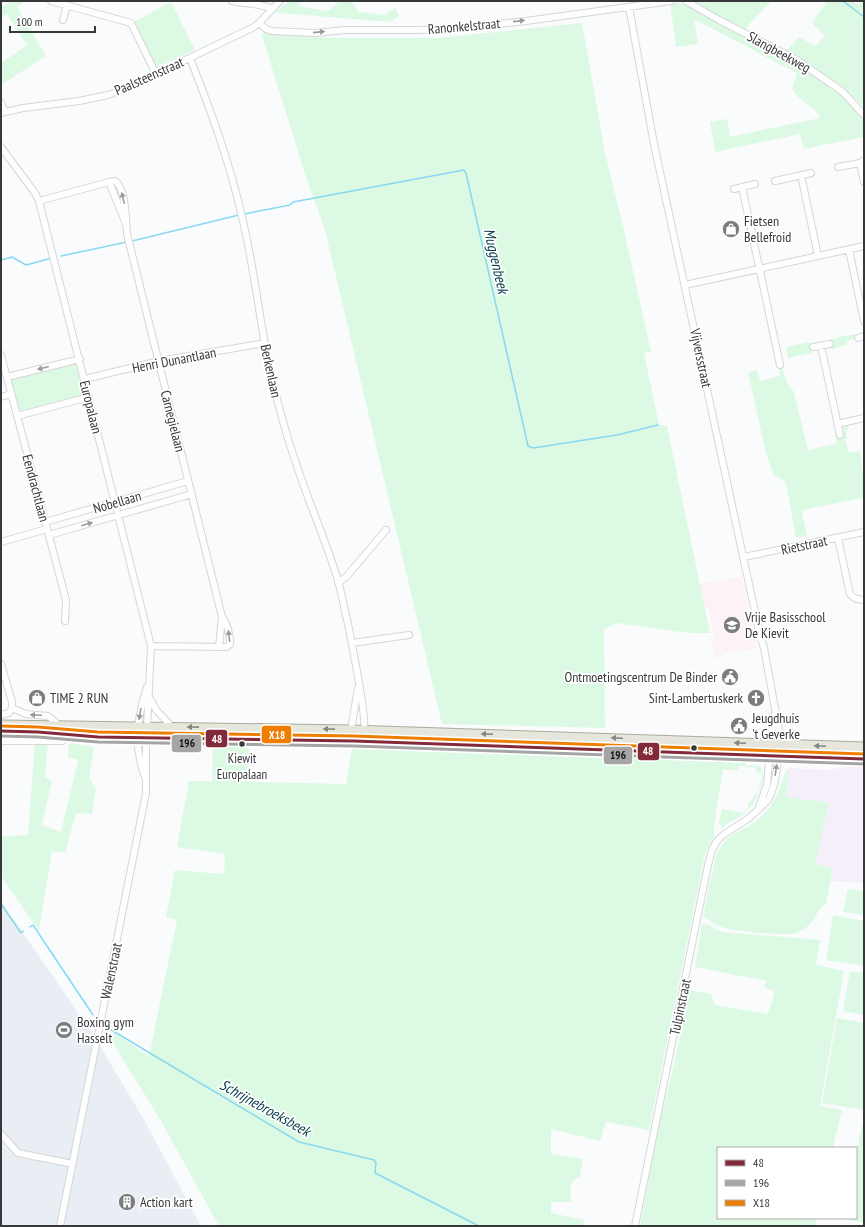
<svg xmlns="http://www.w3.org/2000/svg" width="865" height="1227" viewBox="0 0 865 1227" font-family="'PT Sans Narrow',sans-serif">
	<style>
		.commercial { fill: #f4eff8 }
		.built { fill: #e8eef3 }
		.education { fill: #fcf2f8 }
		.green { fill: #dcfae3 }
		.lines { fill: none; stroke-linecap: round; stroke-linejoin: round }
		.stream { stroke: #89d7f0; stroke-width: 1.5 }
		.minor-casing { stroke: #d5d6d8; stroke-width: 8 }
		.primary-casing { stroke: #adac9b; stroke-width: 11 }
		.minor { stroke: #fefeff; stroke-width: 6 }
		.primary { stroke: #e6e6dc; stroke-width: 9 }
		.bus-1-casing { stroke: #fff; stroke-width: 6 }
		.bus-2-casing { stroke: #fff; stroke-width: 6 }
		.bus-3-casing { stroke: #fff; stroke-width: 6 }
		.bus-1 { stroke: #822a3a; stroke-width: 3 }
		.bus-2 { stroke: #a5a5a6; stroke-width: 3 }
		.bus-3 { stroke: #ef7d00; stroke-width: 3 }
		.oneway { fill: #9a9b9c }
		.oneway2 { fill: #868682 }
		.bus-dot { fill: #373839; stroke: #fff; stroke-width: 1.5 }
		.labels { text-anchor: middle; stroke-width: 3.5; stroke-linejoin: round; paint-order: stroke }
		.bus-label { font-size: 13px; fill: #373839; stroke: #fff }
		.street-label { font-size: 14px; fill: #373839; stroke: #fff }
		.poi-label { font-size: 14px; fill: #373839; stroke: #fff; text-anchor: start }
		.water-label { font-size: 15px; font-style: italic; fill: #073b4a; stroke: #fff }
		.line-badge { stroke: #fff; stroke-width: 1.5 }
		.badge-label { font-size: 11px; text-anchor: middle; font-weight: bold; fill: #fff }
		.pale-badge-label { font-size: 11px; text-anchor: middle; font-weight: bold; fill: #111 }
	</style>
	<rect width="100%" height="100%" fill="#f9fbfd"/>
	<path class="commercial" d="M850 766 864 767V883L831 881 833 868 815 864 829 803 787 797 788 771H786L789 768 828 770Z"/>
	<path class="built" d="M1 901 94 1036 144 1120 201 1226H1Z"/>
	<path class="education" d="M742 576 757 648 724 654 725 657 716 658 712 640 714 639 709 609H704L700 584Z"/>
	<path class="green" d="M12 1H25L17 7 46 56 1 85V63L27 45 7 14 1 18V8Z
		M289 1H301L298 6 328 11 340 1H351L359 12 385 15 395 8 399 16 391 22 279 13 276 12Z
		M692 1H772L749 24 745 30Z
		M827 1H851L858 5 864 1V108L846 89 786 51 799 37 815 46 825 36 812 23Z
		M171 2 195 50 158 67 156 66 134 22Z
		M670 3H680L700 10 812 75 840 94 864 121V137L804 149 800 134 715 152 710 122 727 119 730 137 820 118 816 111 798 97 794 92 792 88 797 73 694 19 698 44 676 47Z
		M582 23 605 153 623 226 651 352 644 353 659 425 667 426 710 633H689L617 623 604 629 605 728 442 724 325 230 307 180 261 33 333 38H437Z
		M854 334 856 338 846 341 847 345 832 349 830 339Z
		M810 342 812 353 788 358 786 347Z
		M78 363 85 395 18 413 10 379Z
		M779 367H782L785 378H786L787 383 794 392 808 450 837 444 835 434H837L838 438H843L842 428 848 425V430L846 432 847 439H845L849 453 860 451 864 479V498L810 508 802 511 807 536 796 538 786 483 773 474 764 445 748 372 757 370 760 381 780 376Z
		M35 742 48 743 45 778 52 780 42 825 61 832 78 760 68 757 69 743 94 747 89 777 96 789 92 814 76 813 65 853 52 851 39 931 1 876V836L28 835Z
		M213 746 249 748 248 782 346 784 352 749 723 762 746 763V766L757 765 761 767 762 773H764C762 790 755 806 741 816 734 820 728 823 722 828L719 822 722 809 743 813 749 807 747 804 752 800 754 794 758 795 762 774 756 772V768L739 766V771L723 769 714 825V836L705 854 649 1130 606 1122 600 1141 551 1129V1154L583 1159 580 1176C569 1181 570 1190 571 1202H551V1213L584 1220 583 1226H219L161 1121 108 1035 110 1032 114 1033 149 1056 177 920 166 917 175 870 224 874 225 854 177 847 189 781H212Z
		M786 771H788L787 797 829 803 815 864 833 868 826 904C817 908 815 921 807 927 804 929 799 932 796 933 783 936 735 932 722 927 715 925 709 920 703 916L715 859C725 832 735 836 755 822 770 811 778 796 783 779 784 774 785 775 786 771Z
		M848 889 864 891V915L843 912Z
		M833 915 864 921V966L826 960Z
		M702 924 708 925 722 932 820 940 816 965 844 971 820 1106 842 1110 833 1148H718V1218H817L815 1226H640L658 1129 671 1077 690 990 711 994 715 1005 768 1014 774 994 773 990 764 988 766 981 695 967Z
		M850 971 864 973V1015L843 1011Z
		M837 1018 864 1023V1110L822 1103Z
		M862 1125 864 1126V1223L843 1218H856V1154Z"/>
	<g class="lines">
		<path class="stream" d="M843 1 864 17
			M244 214 290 205 293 202 464 170 466 173 528 446 533 448 617 435 658 425
			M132 241 239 215
			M61 256 127 242
			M1 260 12 257 26 265 52 258
			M1 904 21 933 23 931
			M30 927 33 925 93 1015
			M103 1025 299 1142 374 1160 376 1163 375 1173 479 1226"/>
		<defs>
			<path id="minor" d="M51 1 131 23 156 74
				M232 1C246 4 260 3 273 9
				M686 1 719 20 797 60 843 92 864 115
				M629 7 654 144 760 635 764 648 779 730 777 769 774 785 769 799 759 809 749 818 723 835 717 841 712 850 708 865 635 1226
				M63 20 67 5
				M259 23 266 29 272 31 315 33 345 30H415L452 29 526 21 671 1
				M190 58C210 109 229 160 241 213 256 272 260 333 275 392 281 414 287 438 295 460 308 502 327 542 339 584 346 613 352 642 357 671 361 695 366 718 364 742
				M1 103 5 112
				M1 113 23 108 79 101 108 95 129 87 254 27 259 23 280 1
				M1 147 35 193 39 201 151 646 146 749V793L60 1226
				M860 163 864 182
				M838 167 860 163 864 160
				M801 175 818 256
				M775 181 811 173
				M109 182 126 224
				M742 187 780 365
				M734 189 755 184
				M39 201 109 182 115 181C126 187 126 222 127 234L222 617C228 625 230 634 230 644L227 647 151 646
				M849 250 864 321
				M685 285 864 246
				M858 338 864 336
				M821 346 840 435
				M813 347 830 344
				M1 355 66 600 65 621
				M7 377 80 359
				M85 379 159 361 265 343
				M1 397 11 394
				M17 416 89 397
				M837 424 864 418
				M45 522 188 481
				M49 535 192 494
				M838 538 850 594C854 599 857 599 864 600
				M1 542 47 529
				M744 557 864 532
				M338 583 346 577 386 530
				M352 643 409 635
				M219 647 222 617
				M1 664 12 702V708
				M150 699 157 711 172 727
				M12 708 26 714 48 716 59 725
				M1 715 9 713 12 708
				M1 741H63L69 734
				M354 741 351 730 358 688
				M145 777C133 745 137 719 147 687
				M759 807 767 785 771 736 775 714
				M1 1134 18 1153 73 1164"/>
			<path id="primary" d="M1 725 351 730 864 747
				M1 731 38 732 98 737 354 741 864 759"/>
		</defs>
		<use href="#minor" class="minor-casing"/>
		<use href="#primary" class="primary-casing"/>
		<use href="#minor" class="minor"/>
		<use href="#primary" class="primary"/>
		<defs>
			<path id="bus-1" d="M1 731 38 732 98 737 354 741 864 759"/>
			<path id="bus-2" d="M1 736 38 737 98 742 354 746 864 764"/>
			<path id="bus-3" d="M1 726 38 727 98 732 354 736 864 754"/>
		</defs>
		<use href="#bus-1" class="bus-1-casing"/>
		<use href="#bus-2" class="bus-2-casing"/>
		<use href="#bus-3" class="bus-3-casing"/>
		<use href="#bus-1" class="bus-1"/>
		<use href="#bus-2" class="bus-2"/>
		<use href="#bus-3" class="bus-3"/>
	</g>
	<defs><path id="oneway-solid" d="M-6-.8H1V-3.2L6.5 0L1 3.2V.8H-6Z"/></defs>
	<g class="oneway">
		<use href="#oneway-solid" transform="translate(519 21) rotate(-6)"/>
		<use href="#oneway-solid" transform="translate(319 32) rotate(-6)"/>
		<use href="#oneway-solid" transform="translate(123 198) rotate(-103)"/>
		<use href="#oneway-solid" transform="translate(43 368) rotate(166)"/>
		<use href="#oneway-solid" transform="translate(87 524) rotate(-16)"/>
		<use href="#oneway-solid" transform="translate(229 636) rotate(-98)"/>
		<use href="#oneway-solid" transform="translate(140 714) rotate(99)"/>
		<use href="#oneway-solid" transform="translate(36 715) rotate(-178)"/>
		<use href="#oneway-solid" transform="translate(776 770) rotate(-82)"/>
	</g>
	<g class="oneway2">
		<use href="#oneway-solid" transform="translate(193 727) rotate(-179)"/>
		<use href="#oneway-solid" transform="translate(329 729) rotate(-179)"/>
		<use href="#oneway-solid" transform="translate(487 734) rotate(-178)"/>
		<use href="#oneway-solid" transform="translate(617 738) rotate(-178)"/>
		<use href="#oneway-solid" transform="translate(740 743) rotate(-177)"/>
		<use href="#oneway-solid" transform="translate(820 746) rotate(-178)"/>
	</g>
	<defs>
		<symbol id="shop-disc" viewBox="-11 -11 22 22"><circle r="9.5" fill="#7b7c7e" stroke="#fff"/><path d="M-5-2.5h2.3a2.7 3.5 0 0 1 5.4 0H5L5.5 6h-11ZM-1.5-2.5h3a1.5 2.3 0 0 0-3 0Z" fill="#fff"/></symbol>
		<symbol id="school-disc" viewBox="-11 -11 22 22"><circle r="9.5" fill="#7b7c7e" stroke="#fff"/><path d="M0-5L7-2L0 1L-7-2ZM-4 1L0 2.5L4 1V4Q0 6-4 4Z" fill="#fff"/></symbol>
		<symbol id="civic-disc" viewBox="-11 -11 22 22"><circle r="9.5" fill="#7b7c7e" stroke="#fff"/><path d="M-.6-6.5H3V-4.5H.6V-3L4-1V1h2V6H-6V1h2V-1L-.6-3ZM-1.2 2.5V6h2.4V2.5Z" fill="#fff"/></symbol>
		<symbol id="church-disc" viewBox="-11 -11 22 22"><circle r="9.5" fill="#7b7c7e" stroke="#fff"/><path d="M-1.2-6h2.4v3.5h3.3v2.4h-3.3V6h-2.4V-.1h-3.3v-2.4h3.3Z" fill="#fff"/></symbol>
		<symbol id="stadium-disc" viewBox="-11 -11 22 22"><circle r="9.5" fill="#7b7c7e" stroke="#fff"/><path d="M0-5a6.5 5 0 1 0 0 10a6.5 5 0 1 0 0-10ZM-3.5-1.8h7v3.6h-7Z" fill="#fff"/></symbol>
		<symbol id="building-disc" viewBox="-11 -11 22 22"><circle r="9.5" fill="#7b7c7e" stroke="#fff"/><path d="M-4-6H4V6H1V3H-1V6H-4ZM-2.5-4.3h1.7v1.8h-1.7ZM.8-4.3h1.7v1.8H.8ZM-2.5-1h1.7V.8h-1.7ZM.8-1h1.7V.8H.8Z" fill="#fff"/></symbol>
	</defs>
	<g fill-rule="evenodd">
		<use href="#shop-disc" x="721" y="219" width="20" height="20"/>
		<use href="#school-disc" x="722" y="615" width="20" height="20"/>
		<use href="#civic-disc" x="720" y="667" width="20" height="20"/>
		<use href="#shop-disc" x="27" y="688" width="20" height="20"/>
		<use href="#church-disc" x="746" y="688" width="20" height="20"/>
		<use href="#civic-disc" x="729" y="716" width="20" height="20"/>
		<use href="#stadium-disc" x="54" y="1020" width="20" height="20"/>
		<use href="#building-disc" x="117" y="1192" width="20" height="20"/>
	</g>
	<g class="bus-dot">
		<circle cx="242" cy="744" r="3.5"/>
		<circle cx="694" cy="748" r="3.5"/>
	</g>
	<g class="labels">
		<g class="bus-label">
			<text x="242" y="763">Kiewit<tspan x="242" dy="16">Europalaan</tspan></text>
		</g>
		<g class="street-label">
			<text transform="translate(464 26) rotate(-5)" y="5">Ranonkelstraat</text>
			<text transform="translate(779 52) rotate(29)" y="5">Slangbeekweg</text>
			<text transform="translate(149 76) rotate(-24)" y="5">Paalsteenstraat</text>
			<text transform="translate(701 358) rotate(78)" y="5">Vijversstraat</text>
			<text transform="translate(174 360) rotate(-11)" y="5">Henri Dunantlaan</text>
			<text transform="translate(271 371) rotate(78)" y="5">Berkenlaan</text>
			<text transform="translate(91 407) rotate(76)" y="5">Europalaan</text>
			<text transform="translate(173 421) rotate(76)" y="5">Carnegielaan</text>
			<text transform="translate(36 488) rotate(75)" y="5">Eendrachtlaan</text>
			<text transform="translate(117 502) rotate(-16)" y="5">Nobellaan</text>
			<text transform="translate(804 545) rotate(-12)" y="5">Rietstraat</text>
			<text transform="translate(111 971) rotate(-78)" y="5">Walenstraat</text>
			<text transform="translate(680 1007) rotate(-78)" y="5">Tulpinstraat</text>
		</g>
		<g class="poi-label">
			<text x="744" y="226">Fietsen<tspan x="744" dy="16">Bellefroid</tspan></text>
			<text x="745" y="622">Vrije Basisschool<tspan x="745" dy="16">De Kievit</tspan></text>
			<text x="717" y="682" text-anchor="end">Ontmoetingscentrum De Binder</text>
			<text x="50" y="703">TIME 2 RUN</text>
			<text x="743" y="703" text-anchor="end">Sint-Lambertuskerk</text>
			<text x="752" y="723">Jeugdhuis<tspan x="752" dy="16">'t Geverke</tspan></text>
			<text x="77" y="1027">Boxing gym<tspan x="77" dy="16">Hasselt</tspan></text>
			<text x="140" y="1207">Action kart</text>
		</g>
		<g class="water-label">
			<text transform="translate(496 261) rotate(77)" y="5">Muggenbeek</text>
			<text transform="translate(265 1108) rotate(29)" y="5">Schrijnebroeksbeek</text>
		</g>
	</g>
	<g class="line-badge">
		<rect x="261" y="725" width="31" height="19" rx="4" fill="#ef7d00"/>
		<rect x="205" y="729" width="23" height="19" rx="4" fill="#822a3a"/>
		<rect x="171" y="734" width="31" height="19" rx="4" fill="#a5a5a6"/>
		<rect x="637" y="742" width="23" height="19" rx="4" fill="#822a3a"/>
		<rect x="603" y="746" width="30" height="19" rx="4" fill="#a5a5a6"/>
	</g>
	<g class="badge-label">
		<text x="277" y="739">X18</text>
		<text x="217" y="743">48</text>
		<text x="648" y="755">48</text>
	</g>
	<g class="pale-badge-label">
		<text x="187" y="747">196</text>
		<text x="618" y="759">196</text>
	</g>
	<rect width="865" height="1227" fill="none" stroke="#373839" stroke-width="4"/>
	<rect x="717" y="1147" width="140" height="72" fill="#ffffff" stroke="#afafb0"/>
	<rect x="725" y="1160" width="20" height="6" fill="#822a3a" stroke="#afafb0"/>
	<text x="753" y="1167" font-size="12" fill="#373839">48</text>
	<rect x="725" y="1180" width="20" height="6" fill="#a5a5a6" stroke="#afafb0"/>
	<text x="753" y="1187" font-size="12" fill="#373839">196</text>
	<rect x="725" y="1200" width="20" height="6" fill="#ef7d00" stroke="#afafb0"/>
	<text x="753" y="1207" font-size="12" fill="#373839">X18</text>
	<path d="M10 26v6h85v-6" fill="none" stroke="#373839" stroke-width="2"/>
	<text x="16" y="26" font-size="12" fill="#373839" stroke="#ffffff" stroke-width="3" paint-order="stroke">100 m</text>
</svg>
